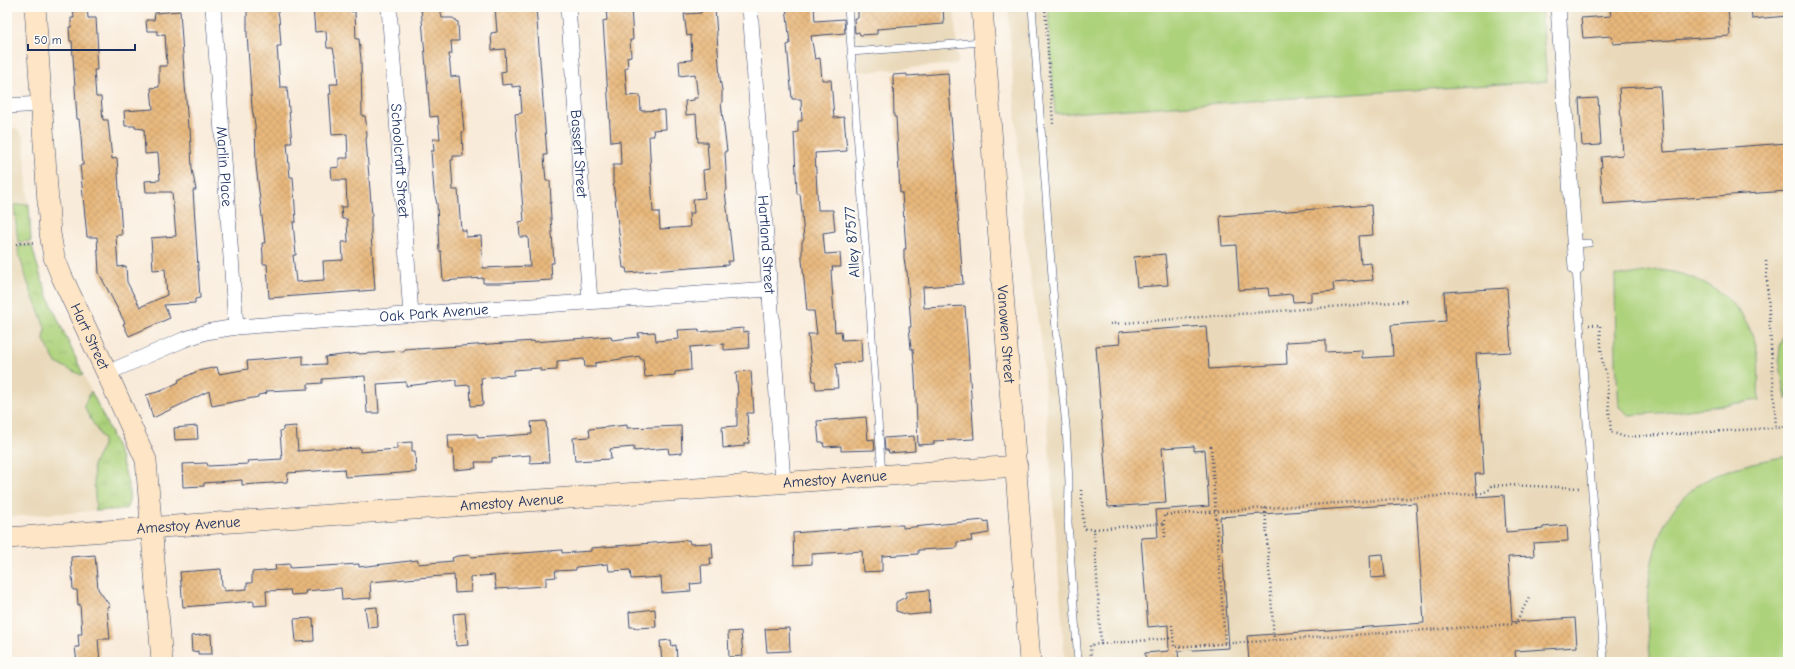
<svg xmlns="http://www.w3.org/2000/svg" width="1795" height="669" viewBox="0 0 1795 669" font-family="'Comic Neue',sans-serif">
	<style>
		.built { fill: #e9d9ba }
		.grass { fill: url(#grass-tufts); stroke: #64806c }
		.pitch { fill: #add27b; stroke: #64806c }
		.building { fill: url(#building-cross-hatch) }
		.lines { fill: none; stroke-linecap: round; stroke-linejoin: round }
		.lane-casing { stroke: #3c4b71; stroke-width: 8 }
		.street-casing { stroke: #3c4b71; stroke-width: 16 }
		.secondary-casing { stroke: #3c4b71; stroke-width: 22 }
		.path { stroke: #3c4b71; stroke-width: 2.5; stroke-dasharray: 1 3; stroke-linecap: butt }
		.lane { stroke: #fff; stroke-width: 7 }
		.street { stroke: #fff; stroke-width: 15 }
		.secondary { stroke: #fde5c5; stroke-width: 21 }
		.labels { text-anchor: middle; stroke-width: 4; stroke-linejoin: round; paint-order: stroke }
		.street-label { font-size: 15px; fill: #1b2f5e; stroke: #fdfcf7 }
	</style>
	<defs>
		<pattern id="grass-tufts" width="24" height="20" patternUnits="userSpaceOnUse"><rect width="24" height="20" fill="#add27b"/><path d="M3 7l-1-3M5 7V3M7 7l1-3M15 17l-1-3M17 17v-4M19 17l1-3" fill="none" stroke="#94b56d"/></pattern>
		<pattern id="building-cross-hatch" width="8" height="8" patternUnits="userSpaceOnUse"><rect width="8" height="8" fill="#e8b87b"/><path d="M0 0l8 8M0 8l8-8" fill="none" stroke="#c69e6d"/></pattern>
	</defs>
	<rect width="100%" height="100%" fill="#fdfcf7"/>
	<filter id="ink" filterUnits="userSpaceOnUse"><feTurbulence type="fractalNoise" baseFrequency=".025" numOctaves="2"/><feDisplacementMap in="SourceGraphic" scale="8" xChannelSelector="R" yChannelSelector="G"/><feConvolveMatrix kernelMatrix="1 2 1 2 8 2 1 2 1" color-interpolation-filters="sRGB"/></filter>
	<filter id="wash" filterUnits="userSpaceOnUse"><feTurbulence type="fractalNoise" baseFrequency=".012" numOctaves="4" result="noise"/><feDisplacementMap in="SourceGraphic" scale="16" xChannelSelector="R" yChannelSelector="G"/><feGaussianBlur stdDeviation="0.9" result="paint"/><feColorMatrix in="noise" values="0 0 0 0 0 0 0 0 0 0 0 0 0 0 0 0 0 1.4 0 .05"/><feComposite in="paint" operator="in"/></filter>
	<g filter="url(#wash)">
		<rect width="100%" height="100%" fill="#f9ebda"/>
		<path class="built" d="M855 7H954L958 64 859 72Z
			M1008 7H1788V662H1065L1042 351 1024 231Z
			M7 127 17 129 24 138 31 240 37 268 46 294 121 456 127 479 129 505 126 509 7 517Z"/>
		<path class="grass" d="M29 204 31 241 18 242 14 205Z
			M32 245C42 291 64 331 83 374L81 375 56 363 46 344 44 340 45 327 29 287 18 251 19 246Z
			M91 391C101 411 141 490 126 509L96 511 93 465 103 445V440L87 413 84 405Z"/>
		<path class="pitch" d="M1048 7H1541L1547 81 1055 114Z
			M1660 270C1704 275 1744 300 1756 346 1761 364 1757 382 1759 400L1674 412 1629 415 1619 407 1616 361 1615 275C1630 276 1644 271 1660 270Z
			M1788 317V399H1786L1779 359 1780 346Z
			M1782 457H1788V662H1651C1642 601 1645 514 1706 480 1730 467 1756 462 1782 457Z"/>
		<g id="blocks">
			<path class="building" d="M87 7 88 18H96L98 52 96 53 97 70H94L96 97H101L103 120H108L112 159 117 158 122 235H116L118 267 126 266 127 282 140 307 167 295 165 269 153 270 151 238 176 236 172 192H146L145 181 160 180 158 153 145 154 144 129 135 128V126H125L124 111 153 109 151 88 159 87V66H167L165 34 157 35V31H147L146 20H154L155 13 180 11 188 128H190L192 169 196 190H193L200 298 195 299V303L164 305 170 318 129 336 123 324 125 323 99 273 97 237H87L80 165H83L81 137 79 119H77L72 41H70L69 27H71V18H74L73 8Z
				M250 7H277L279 17 281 46H277L280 87H287L292 143H287L290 177H293L294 191 296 222H293L296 255H293L296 282 324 280 323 261 343 260 342 242H348L347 219H342L341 207H347L346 180H332L331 168 339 167V158H348L347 134 332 135 329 94H331L330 84H338L336 62 333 48H327L326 31 315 32 313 7H351V12L355 11 356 39H359L361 60 362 116H365L366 122 367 136 366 139 372 216 371 217V235L375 290 269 298 267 264H263V256L262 243H265L256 165 255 125 252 107 247 34V8Z
				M421 7H440L442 18H453L458 22 459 41H451L452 54H449L451 77 459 76 464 131 462 132 463 156H453V160H451L453 190H458L461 230H466V237L481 236 483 268 530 266 528 237H520L519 222 524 221 515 114 522 113 520 86 512 87V84L502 85 501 72 506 71 505 49 492 50 491 33 497 32 495 7H536L547 155H544L545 170 546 181H550L551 203H550L554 263H551L552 280 500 283H483V278L443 281 441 251H439L437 204 434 191 431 151H434L433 139H440L438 116 430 117Z
				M631 7 633 40H630L631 56 627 57 628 67 625 69 627 96 640 95 641 111 665 110 666 129 653 130 654 136H649L653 212H659L660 229 690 227 689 213H694L693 199 705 198 703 170 709 169 707 142H698L696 114 686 115 685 101 694 100V98H698L695 74 680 76 679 61 692 60 691 35 687 36 684 14 701 13V7H715L720 79 722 90V103H721L727 151H725L727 190 725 191 733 261H728V265L627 273 626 268H623L613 181V165H621L620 141 611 142 603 21 607 20 606 8Z
				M786 7H814L815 21 844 19 845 33 811 36 815 59 820 58 822 80H831L834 118 844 117 847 151 815 153 818 210H833L835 231 823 233 825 254 840 253 841 267H832L833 270H831L835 332 841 331 842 340 861 339 862 362 836 364 838 388 816 389 815 381H813L808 334H817L814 311H807L802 260V242L804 239 802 213 800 194H797L794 133 798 132V121H802L801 99H792L787 45 790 44Z
				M858 7H943L944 24 877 29V34L860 35 859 32 855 33 854 18H858Z
				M1610 7H1728L1730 36 1613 44 1612 36 1583 38 1581 18 1611 16Z
				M1751 7H1788V16L1752 19Z
				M948 73 963 284 923 287 924 308 965 306 974 439 934 441V444L918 445 915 376 913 349H911L909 327H911L907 271H906L904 258V249H906L902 193H900L896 117H894L893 75 907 74V76Z
				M1660 86 1664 152 1788 143V191L1603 204 1600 167H1602L1601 157 1623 155 1619 88Z
				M1598 98 1601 145 1582 146 1579 99Z
				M1371 205 1373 235 1359 236 1361 264 1371 263 1373 280 1333 283 1334 291 1311 293V301L1293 302 1292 294 1269 296 1268 288 1239 290 1236 245 1222 246 1220 216Z
				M1165 254 1168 285 1137 287 1134 257Z
				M1507 288 1511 352 1476 354 1484 474H1475L1477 497 1504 495 1506 532 1543 529V527L1567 525 1568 541 1533 543 1534 556 1508 557 1512 622 1575 618 1577 647 1515 651 1516 662H1249L1247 636 1424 623 1416 503 1220 517 1229 648 1178 651 1179 662H1146L1145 653 1169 651 1168 625 1148 627 1141 538 1158 537 1156 510 1209 506 1205 450 1194 451V446L1162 448 1166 503 1108 507 1096 346 1120 344 1119 332 1206 326 1209 369 1287 364 1286 342 1326 340V352L1362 350V358L1393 356 1391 325 1446 321 1444 292Z
				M743 328V332L748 331 749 348 724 350V344L690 347 691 370 675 372V375L645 377 643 359H640V356L595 363V367H585L584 359 557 361V370L540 371V368L514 370V375L481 378 483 405 471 406 470 385 456 386V380L406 386V382L377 384 379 413H367L365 376 322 379V383L308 384V389L266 391 267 393 264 394 258 395V397L212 406 209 391 153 418 146 395 161 391 179 382 178 380 198 371 217 367 219 374 248 369 247 361 303 356V365L326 364 325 357 359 353V354L404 351V349L417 348V349L534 341V342L611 336 612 340 639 337 638 333 655 332 656 341 679 339 678 330 699 329V332Z
				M751 371 754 413H747L749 443H744V446L723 448 722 427 737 426V393H738L736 372Z
				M866 417 868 440 874 439 875 450 841 451V446L824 447 823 442H819L817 421Z
				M546 421 549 462 530 463V455L492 458V462H475L476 468 454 470 453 449H449L448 435 477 434 478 438 532 434 531 422Z
				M627 425V428L681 426 682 453 669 454 668 448 634 451V447L610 449 611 459 575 461 573 438 590 437 589 429Z
				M197 426 198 439 175 440 174 428Z
				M296 426 298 451 334 448 335 449 360 448V452L397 449V443L412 442V451H415L416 472 345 477 344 469 288 473 287 482 242 485V480L204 483V486L183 487 182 464 207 463 208 466 248 464 247 461 282 459 280 431 283 430V427Z
				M914 436 915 451 889 453 888 450H885L884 438Z
				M984 520V522L988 521 989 533 971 536 972 541 957 542V548L918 550V554L882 556V571L863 572 862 551 812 554V564L794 565 793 533 896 525H903V528Z
				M689 540 690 544 712 543 713 558H710L711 565H701L702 583 690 584 691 591 662 593 661 577 631 579 630 570 609 571 608 564 576 567V570L555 571 556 577 546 578V586L496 589 494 575 470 577 471 592 455 593 454 575 370 582 371 598 342 600 341 588 305 591 306 594 291 595 290 590 266 591 267 605 254 606V601L183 607 180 572 221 569 222 587H224V591L247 589V583H252V572L276 570 275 565 290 564V568L359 564V567L418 560V564L453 561 452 558 457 556 470 555V557L562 550V553L591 551V548Z
				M1383 554 1385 577 1371 578 1370 555Z
				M95 555 98 589 110 606 107 607 110 639H98L100 662H77L75 647H79L78 634H82L80 604 78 605 77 590H73L71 557Z
				M929 590 930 613 909 615 896 611V602L906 597V592Z
				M377 607 378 627 368 628 365 608Z
				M655 609 656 627 635 628V627H630L629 612Z
				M465 613 468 645 456 646 453 614Z
				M313 618 314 641 296 642 294 619Z
				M789 628 790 651 767 652 765 629Z
				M741 631 743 656 729 657 728 632Z
				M211 634 212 654H198V651L192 652 191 636Z
				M671 640 672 646 676 645 677 660 662 662 660 641Z"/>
		</g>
	</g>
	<g filter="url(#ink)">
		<use href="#blocks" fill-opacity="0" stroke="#3c4b71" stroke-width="1"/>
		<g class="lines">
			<defs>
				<path id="lane" d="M848 7 882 475
					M1032 7 1056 330 1066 426 1069 482 1068 522 1078 662
					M851 52 982 42
					M1574 244 1589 243
					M1576 268 1604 662"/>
				<g id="street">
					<path id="s1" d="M213 7 236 327"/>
					<path id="s2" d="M389 7 411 315"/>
					<path id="s3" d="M568 7 590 301"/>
					<path id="s4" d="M750 7 783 482"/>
					<path d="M1558 7 1576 268"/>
					<path d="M7 106 41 104"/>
					<path id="s5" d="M107 373 183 340 206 332 236 327 769 289"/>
				</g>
				<g id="secondary">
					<path id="s6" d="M35 7 50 233 54 257 62 277 107 373 146 460 162 662"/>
					<path id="s7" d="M982 7 1030 662"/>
					<path id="s8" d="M7 538 1017 466"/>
				</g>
			</defs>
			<use href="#lane" class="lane-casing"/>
			<use href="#street" class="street-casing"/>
			<use href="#secondary" class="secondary-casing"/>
			<path class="path" d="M1045 7 1053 124
				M16 244 36 242
				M1766 261 1776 428
				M1110 324 1407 301
				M1589 325H1600L1602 363 1606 372 1611 432 1625 437 1788 427
				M1211 446 1225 643
				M1081 490 1084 529H1094L1101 644 1090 645 1091 662
				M1265 508 1274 640
				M1094 529 1165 523
				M1165 537 1164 515 1483 493 1490 489 1491 486 1506 485 1581 488
				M1172 625 1174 647 1515 624 1530 596
				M1101 644 1173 638"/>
			<use href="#lane" class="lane"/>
			<use href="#street" class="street"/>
			<use href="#secondary" class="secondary"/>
		</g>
	</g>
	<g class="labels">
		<g class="street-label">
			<text dy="5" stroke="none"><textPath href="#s3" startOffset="147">Bassett Street</textPath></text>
			<text dy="5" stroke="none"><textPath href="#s2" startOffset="154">Schoolcraft Street</textPath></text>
			<text dy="5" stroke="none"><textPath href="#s1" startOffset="160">Marlin Place</textPath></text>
			<text transform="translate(852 242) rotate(-94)" y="5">Alley 87577</text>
			<text dy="5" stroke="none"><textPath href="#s4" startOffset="238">Hartland Street</textPath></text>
			<text dy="5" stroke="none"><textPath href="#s5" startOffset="336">Oak Park Avenue</textPath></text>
			<text dy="5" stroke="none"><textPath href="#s7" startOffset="328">Vanowen Street</textPath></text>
			<text dy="5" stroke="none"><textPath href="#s6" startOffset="338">Hart Street</textPath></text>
			<text dy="5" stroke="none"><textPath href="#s8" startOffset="830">Amestoy Avenue</textPath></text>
			<text dy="5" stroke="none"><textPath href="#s8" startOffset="506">Amestoy Avenue</textPath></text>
			<text dy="5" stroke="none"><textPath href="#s8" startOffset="182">Amestoy Avenue</textPath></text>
		</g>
	</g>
	<rect width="1795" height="669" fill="none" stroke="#fdfcf7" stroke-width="24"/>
	<path d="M28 44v6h107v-6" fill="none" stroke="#1b2f5e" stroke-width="2"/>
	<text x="34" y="44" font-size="12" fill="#1b2f5e" stroke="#fdfcf7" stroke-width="3" paint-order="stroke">50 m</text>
</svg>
